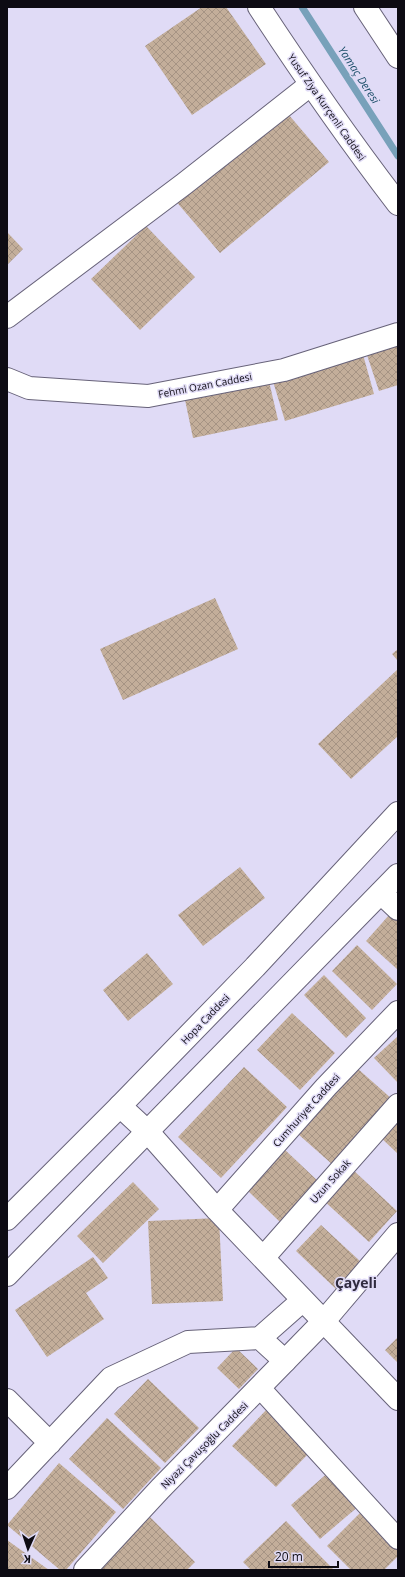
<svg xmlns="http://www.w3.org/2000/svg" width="405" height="1577" viewBox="0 0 405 1577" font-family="'Open Sans',sans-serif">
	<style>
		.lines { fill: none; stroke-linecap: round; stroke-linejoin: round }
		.stream { stroke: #78a1ba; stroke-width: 7 }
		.building { fill: url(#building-cross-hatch) }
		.pedestrian-casing { stroke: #676279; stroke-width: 22 }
		.minor-casing { stroke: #676279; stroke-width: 24 }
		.tertiary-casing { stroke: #676279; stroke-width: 24 }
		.secondary-casing { stroke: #676279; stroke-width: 24 }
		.pedestrian { stroke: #fff; stroke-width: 20 }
		.minor { stroke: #fff; stroke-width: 22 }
		.tertiary { stroke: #fff; stroke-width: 22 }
		.secondary { stroke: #fff; stroke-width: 22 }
		.labels { text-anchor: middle; stroke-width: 3; stroke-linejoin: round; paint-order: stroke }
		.street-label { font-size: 10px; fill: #0d0b13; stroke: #e0dbf6 }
		.water-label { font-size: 11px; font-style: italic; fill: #1a4d68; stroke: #e0dbf6 }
		.district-label { font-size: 14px; font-weight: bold; fill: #302b3f; stroke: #e0dbf6 }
	</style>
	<defs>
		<pattern id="building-cross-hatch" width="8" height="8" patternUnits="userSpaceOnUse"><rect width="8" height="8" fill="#c3ae9a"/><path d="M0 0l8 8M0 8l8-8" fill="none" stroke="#a69484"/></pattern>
	</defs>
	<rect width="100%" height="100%" fill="#e0dbf6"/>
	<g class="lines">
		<path class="stream" d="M302 7 398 156"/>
	</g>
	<path class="building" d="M202 7H226L266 64 192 115 145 46Z
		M283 108 329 162 220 253 174 199Z
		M146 226 195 277 140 330 91 279Z
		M7 232 23 249 7 265Z
		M398 338V385L379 391 365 349Z
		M362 351 374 394 285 421 272 378Z
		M268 377 278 420 193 438 184 395Z
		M215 598 238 649 123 700 100 649Z
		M398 649V661L392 654Z
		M398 669V736L351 779 318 744Z
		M240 867 265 898 203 946 178 915Z
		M398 905V970L366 941Z
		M357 945 397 984 372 1010 332 971Z
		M147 953 173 984 128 1021 103 990Z
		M324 975 366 1018 346 1038 304 995Z
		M292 1013 335 1053 300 1090 257 1050Z
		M398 1036V1083L374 1058Z
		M244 1067 287 1107 221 1178 178 1137Z
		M357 1068 392 1099 333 1165 298 1134Z
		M398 1113V1154L378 1135Z
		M284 1149 319 1182 280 1222 245 1188Z
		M352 1169 397 1211 369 1242 323 1200Z
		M133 1182 159 1209 103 1263 77 1236Z
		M219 1218 223 1301 152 1304 148 1221Z
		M321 1225 361 1262 336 1289 296 1251Z
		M93 1257 108 1278 86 1293 104 1319 47 1357 15 1310Z
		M398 1337V1363L385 1350Z
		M236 1348 258 1369 239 1389 217 1368Z
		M148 1379 199 1428 165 1463 114 1414Z
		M268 1408 312 1450 276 1487 232 1446Z
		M107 1418 161 1468 123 1509 69 1459Z
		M59 1463 116 1512 66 1570H60L7 1525Z
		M330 1471 360 1505 320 1539 291 1505Z
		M363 1510 398 1545V1556L384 1570H351L327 1546Z
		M150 1517 195 1562 187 1570H102L100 1567Z
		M286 1521 334 1570H251L243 1562Z
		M7 1540 49 1570H7Z"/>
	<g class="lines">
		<defs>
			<path id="pedestrian" d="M260 1388 398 1539"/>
			<path id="minor" d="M365 7 398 57
				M7 317 184 184 310 85
				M7 379 29 388 148 396 284 370 398 334
				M381 893 398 909
				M120 1106 148 1132 217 1210 398 1399
				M217 1210 326 1087 398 1012
				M263 1258 398 1105
				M260 1338 285 1361
				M7 1400 50 1443
				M7 1488 111 1378 188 1342 260 1338 303 1300"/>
			<path id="tertiary" d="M259 7C303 74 349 140 398 204
				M85 1570 160 1489 324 1321 398 1234"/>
			<path id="secondary" d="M7 1219 120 1106 255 967 398 813
				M7 1275 398 875"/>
		</defs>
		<use href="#pedestrian" class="pedestrian-casing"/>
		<use href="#minor" class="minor-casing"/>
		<use href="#tertiary" class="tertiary-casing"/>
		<use href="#secondary" class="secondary-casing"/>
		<use href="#pedestrian" class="pedestrian"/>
		<use href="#minor" class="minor"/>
		<use href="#tertiary" class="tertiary"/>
		<use href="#secondary" class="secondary"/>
	</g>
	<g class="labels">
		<g class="street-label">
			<text transform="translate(327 107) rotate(55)" y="4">Yusuf Ziya Kurçenli Caddesi</text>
			<text transform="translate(205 385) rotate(-11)" y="4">Fehmi Ozan Caddesi</text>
			<text transform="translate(205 1019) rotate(-46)" y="4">Hopa Caddesi</text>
			<text transform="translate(306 1110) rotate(-48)" y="4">Cumhuriyet Caddesi</text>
			<text transform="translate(330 1181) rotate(-48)" y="4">Uzun Sokak</text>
			<text transform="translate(204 1445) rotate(-45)" y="4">Niyazi Çavuşoğlu Caddesi</text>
		</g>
		<g class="water-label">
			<text transform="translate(359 75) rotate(57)" y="4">Yamaç Deresi</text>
		</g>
		<g class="district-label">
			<text x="356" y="1288">Çayeli</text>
		</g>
	</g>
	<rect width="405" height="1577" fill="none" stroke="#0d0b13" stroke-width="16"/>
	<g transform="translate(28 1549) rotate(183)" stroke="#e0dbf6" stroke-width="3" paint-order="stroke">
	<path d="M0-3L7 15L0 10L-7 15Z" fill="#0d0b13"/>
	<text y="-6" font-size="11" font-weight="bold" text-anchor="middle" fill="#0d0b13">K</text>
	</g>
	<path d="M269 1561v6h69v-6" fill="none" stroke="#0d0b13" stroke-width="2"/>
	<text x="275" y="1561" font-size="12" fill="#0d0b13" stroke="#e0dbf6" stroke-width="3" paint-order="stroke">20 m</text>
</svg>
